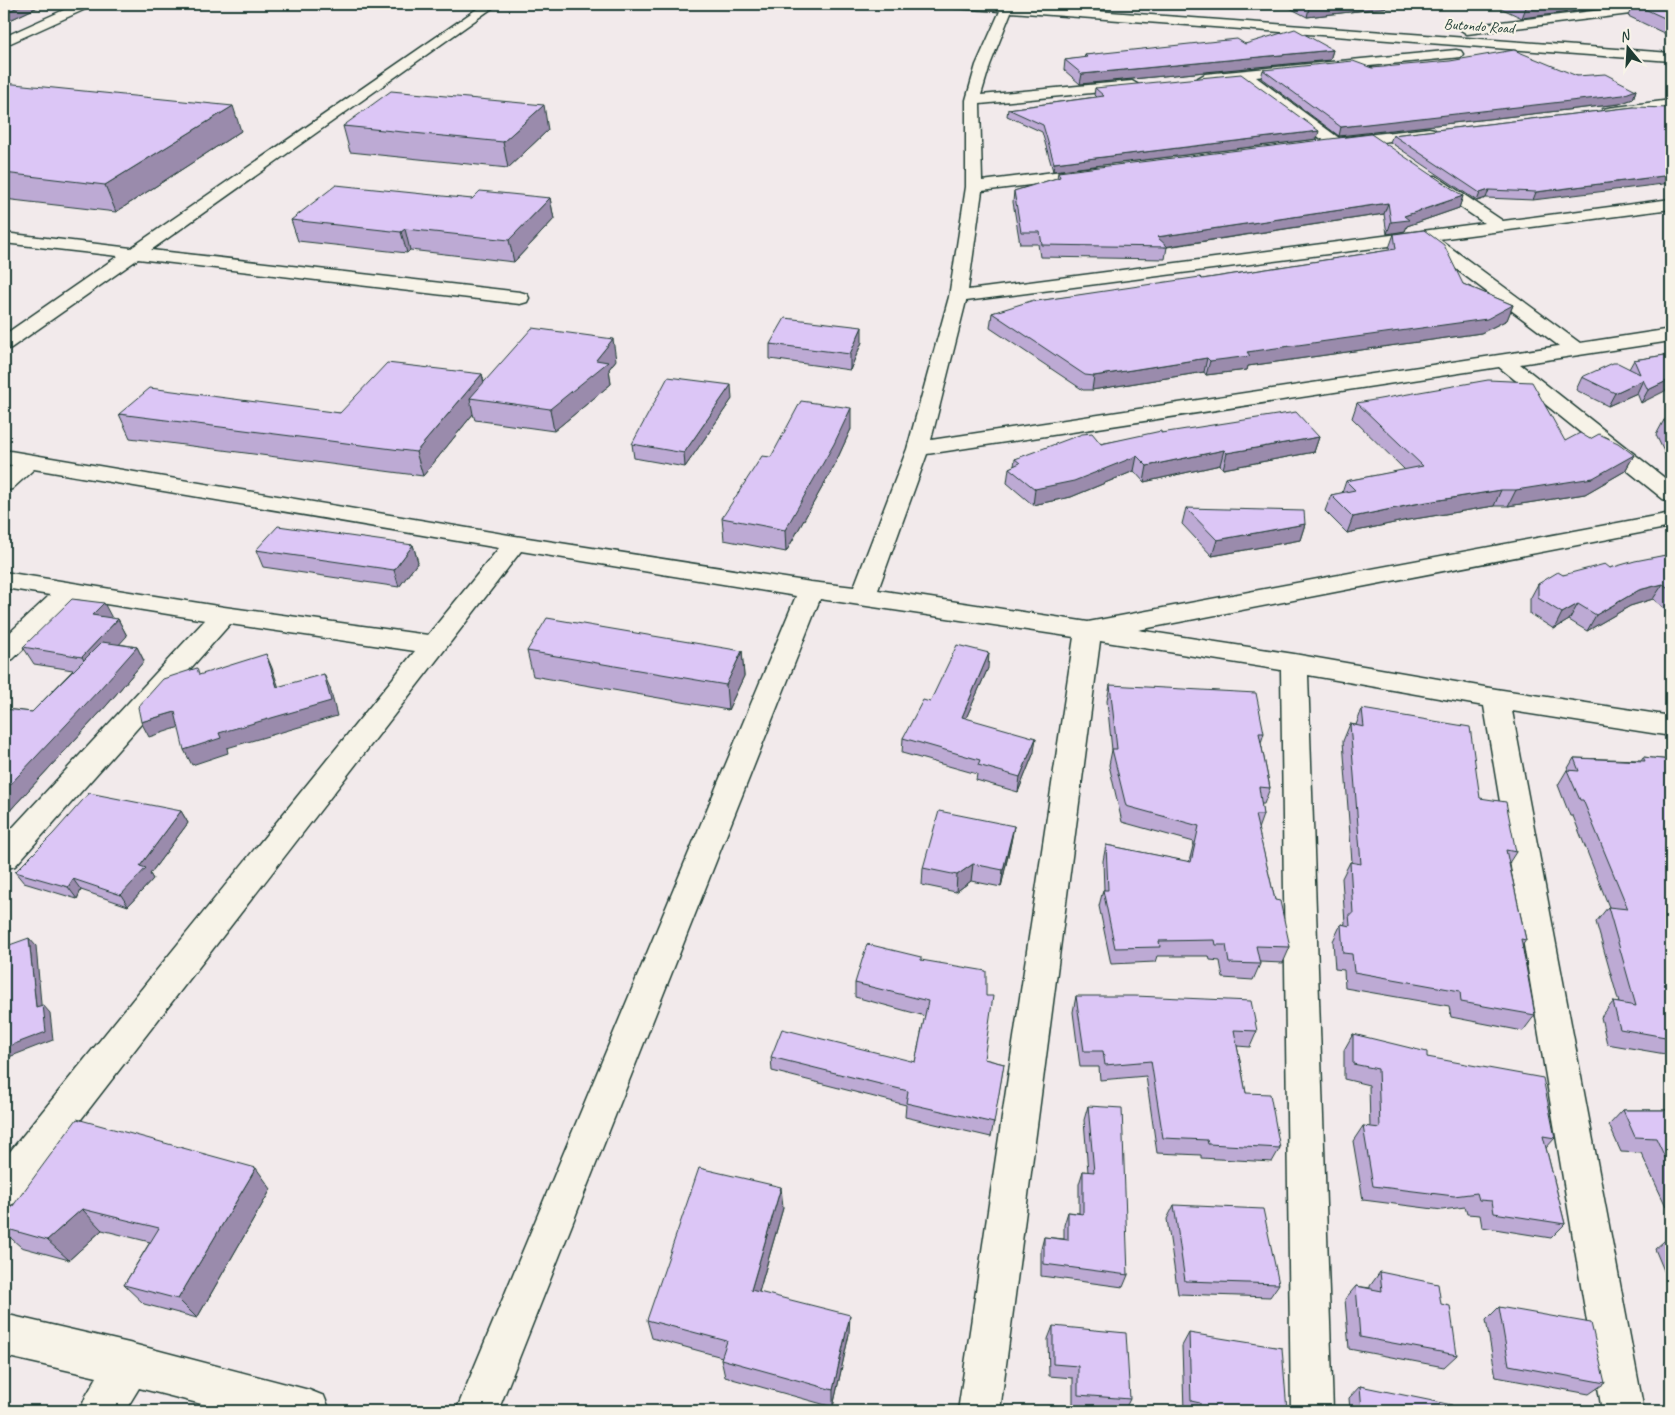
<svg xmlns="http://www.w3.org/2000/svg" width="1675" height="1415" viewBox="0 0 1675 1415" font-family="Caveat,sans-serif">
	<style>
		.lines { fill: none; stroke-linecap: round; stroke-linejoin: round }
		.minor-casing { stroke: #1f3d34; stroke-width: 3 }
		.minor { fill: #f7f3e8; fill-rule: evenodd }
		.wall { fill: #bdaad4; stroke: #1f3d34 }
		.shaded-wall { fill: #9a8bac; stroke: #1f3d34 }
		.building { fill: #dcc6f6; stroke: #1f3d34 }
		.labels { text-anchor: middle; stroke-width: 4.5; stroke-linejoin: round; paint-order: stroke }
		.far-street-label { font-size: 15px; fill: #1f3d34; stroke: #f7f3e8 }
	</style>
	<rect width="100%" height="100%" fill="#f2eaeb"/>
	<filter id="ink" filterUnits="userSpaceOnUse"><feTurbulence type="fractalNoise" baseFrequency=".02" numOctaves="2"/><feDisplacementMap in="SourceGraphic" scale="10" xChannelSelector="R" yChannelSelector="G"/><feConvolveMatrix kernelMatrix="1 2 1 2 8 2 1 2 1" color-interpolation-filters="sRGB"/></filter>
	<g filter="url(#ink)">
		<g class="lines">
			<defs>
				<path id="minor" d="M77 4H92L90 7 4 46V37Z
					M484 4H498L151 250 520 292 527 294 529 298 527 302 520 304 138 259 11 348 4 350V335L118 256 4 243V233L131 248Z
					M949 4H1001L1671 53V61L1011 12 990 65 981 95 1132 81 1139 85 1132 89 980 104 982 181 1094 167 1100 169 1102 172 1100 175 1094 177 982 191 968 290 1484 223 1424 182 1422 179 1424 176H1436L1503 221 1671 199V209L1439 239 1580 343 1671 329V341L1520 364 1671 483V501L1663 499 1499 367 927 454 878 590 1088 622 1671 513V527L1138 630 1294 654 1496 689 1671 716V736L1512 711 1644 1411H1602L1484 706 1308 675 1333 1411H1291L1281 670 1100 641 1000 1411H958L1074 637 820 599 498 1411H456L796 596 521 551 17 1202 4 1208V1159L415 651 230 624 15 866 4 869V837L205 620 75 599 13 659 4 662V638L50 595 4 588V572L224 607 428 635 499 548 34 469 12 489 4 491V472L12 465 4 464V450L515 536 811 582 854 587 907 449 949 297 966 187V100L976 65 1000 11 955 8ZM1420 242 1559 346 931 440 966 301Z
					M1652 4H1671V9L1467 34 1461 30 1467 26Z
					M1456 50 1461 51 1463 54 1461 57 1256 77 1339 138 1429 128 1434 129 1436 132 1434 135 1429 136 1336 148 1331 146 1240 79 1205 82 1198 78 1205 74Z
					M1671 100V108L1608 116 1603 115 1601 112 1603 109 1608 108Z
					M4 1314 129 1343 309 1390 324 1396 330 1411H229L139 1388 125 1411H80L86 1396 97 1377 4 1356Z"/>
			</defs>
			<use href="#minor" class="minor-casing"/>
			<use href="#minor" class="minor"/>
		</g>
		<path class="wall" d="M4 4H44L8 21H4Z
			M1282 4H1417L1307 17Z
			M1465 4H1476L1475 8Z
			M1492 4H1671V35H1668L1628 16 1633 4 1522 18Z
			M1245 44 1333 50 1330 60 1080 84 1064 70 1065 60 1084 58 1085 55Z
			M1372 68 1577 76 1636 90 1633 99 1619 104 1339 136 1261 78 1263 70Z
			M4 83 241 131 116 212 4 199Z
			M1095 88 1317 139 1053 171 1042 132 1007 116 1008 109 1096 97 1094 95Z
			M1634 107 1533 200 1486 198 1477 201 1390 142 1393 135Z
			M343 126 548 130 508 168 350 152Z
			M1058 172 1463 196 1459 208 1407 226 1405 231 1387 234 1384 214 1167 247 1165 259 1040 257 1038 244H1020L1013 202 1014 191 1057 178Z
			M550 198 554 219 514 262 410 250 407 253 298 241 291 220 472 199Z
			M1394 234 1463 284 1513 305 1507 320 1481 333 1248 366 1247 370 1206 375 1204 372 1092 390H1083L990 328 992 313 1037 301 1202 279 1390 250 1389 248Z
			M862 342 850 370 770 359V344Z
			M1671 354 1641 403 1637 393 1608 406 1576 390 1582 377 1629 369 1634 360Z
			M616 360 609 369 611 384 554 431 475 420 473 414 423 476 130 438 119 414 340 413 482 374 484 382Z
			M732 399 685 467 634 458 632 444Z
			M1357 403 1565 441 1590 439 1634 455 1625 471 1585 494 1508 506H1494L1408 520 1347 533 1325 511 1331 495 1342 493 1346 481 1405 470 1352 418Z
			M1664 420H1671V462H1669L1656 435Z
			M851 429 834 466 786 552 724 540 722 518Z
			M1161 433 1319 437 1314 452 1223 469 1220 465 1144 482 1134 471 1071 497 1033 505 1007 483 1009 468 1014 466 1015 459Z
			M1186 508 1305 524 1300 540 1212 556 1182 524Z
			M413 545 418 562 399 587 263 567 256 550Z
			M1671 554V612L1670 613 1653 599 1630 606 1587 631 1569 620 1554 629 1530 614V599L1538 584 1563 575 1610 568Z
			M112 619H118L127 636 119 644 137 647 144 661 107 705 4 817V709L32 712 73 670 34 664 23 647Z
			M527 651H742L744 676 728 710 533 676Z
			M988 668 966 718 1034 752 1018 792 976 780 977 774 902 753 903 738 930 702Z
			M1110 685 1264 733 1261 743 1270 788 1264 804H1261L1263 815 1258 829 1275 900 1290 947 1283 963 1259 962 1260 964 1253 980 1223 978 1220 961 1210 960 1209 956H1157L1155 962 1111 964 1099 906 1103 890H1104L1103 861 1106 845 1189 862 1194 842 1122 822 1109 765 1112 750 1107 701Z
			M1362 709 1480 798 1516 852 1509 863 1526 940 1522 946 1535 1015 1523 1031 1451 1017 1449 1006 1345 988 1344 970 1335 969 1333 941 1341 924 1344 925 1345 923 1342 878 1350 862H1352L1343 741 1350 724 1356 725Z
			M1643 757 1671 760V1055L1607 1044 1601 1017 1613 1002 1619 1003 1596 922 1608 907H1609L1573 816H1570L1558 785 1574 758 1641 760Z
			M181 811 188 823 150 874 153 879 128 906 81 890 77 899 24 883 15 872Z
			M1014 826 1011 842 1001 887 971 881 956 892 922 885 923 868Z
			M921 960 984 1059 1004 1064 991 1137 905 1117 906 1105 772 1071 771 1057 915 1062 925 1016 855 997V983Z
			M1076 996 1257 1031 1250 1047 1237 1046 1246 1093 1280 1148 1272 1162 1201 1158V1155L1157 1153 1146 1076 1100 1080 1099 1067H1080L1073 1012Z
			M1353 1034 1427 1057 1555 1138 1546 1148 1565 1224 1551 1238 1482 1227 1480 1215 1467 1214 1465 1207 1442 1210 1363 1200 1353 1141 1363 1126 1370 1127 1369 1085 1344 1079V1050Z
			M1088 1106 1128 1275 1123 1287 1041 1276V1249L1044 1237 1064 1239V1225L1068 1212 1079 1213V1184L1083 1171 1088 1172 1084 1120Z
			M1623 1110H1671V1217L1641 1153 1621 1152 1609 1125Z
			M271 1189 197 1318 144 1304 124 1285 150 1242 102 1230 69 1260 21 1247 4 1232V1218Z
			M1174 1205 1279 1284 1270 1297 1178 1294 1167 1219Z
			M783 1208 759 1292 849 1334 833 1407 725 1377 721 1359 722 1357 652 1338 647 1320Z
			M1671 1235V1285H1670L1655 1249Z
			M1380 1272 1457 1355 1444 1367 1349 1349 1345 1299 1356 1286 1370 1288V1286Z
			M1499 1307 1605 1383 1589 1394 1496 1377 1486 1320Z
			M1053 1326 1130 1399 1124 1411 1073 1407V1378L1049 1376 1048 1339Z
			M1189 1333 1287 1411H1184L1182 1346Z
			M1360 1386 1452 1411H1350L1349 1398Z"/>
		<path class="shaded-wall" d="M24 4H44L8 21 5 13Z
			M1310 4H1417L1307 17Z
			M1536 4H1633L1522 18 1527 5Z
			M1671 27V35H1668Z
			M1333 50 1330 60 1080 84 1082 74Z
			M1636 90 1633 99 1619 104 1339 136 1341 127Z
			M544 105 548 130 508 168 503 142Z
			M233 106 241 131 116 212 105 185Z
			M1319 131 1317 139 1053 171 1054 163Z
			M1671 175V183L1533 200 1536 192Z
			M1489 190 1486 198 1477 201 1480 193Z
			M1463 196 1459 208 1407 226 1405 231 1387 234 1391 222 1404 216Z
			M550 198 554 219 514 262 509 240Z
			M1388 203 1384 214 1164 247 1157 237Z
			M405 229 410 250 407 253 401 232Z
			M1513 305 1507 320 1481 333 1248 366 1247 370 1206 375 1210 361 1247 352Z
			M862 327V342L850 370V354Z
			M613 339 616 360 609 369 611 384 554 431 550 409 596 360Z
			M1207 358 1204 372 1092 390 1094 376Z
			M482 374 487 397 470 398 473 414 423 476 416 452Z
			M1671 379V388L1641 403 1648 390Z
			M1643 380 1637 393 1608 406 1615 393Z
			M731 385 732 399 685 467 684 453Z
			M851 408V429L834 466 786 552 785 530Z
			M1319 437 1314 452 1223 469 1227 453Z
			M1224 450 1220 465 1144 482 1147 466Z
			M1634 455 1625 471 1585 494 1508 506 1516 490Z
			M1137 456 1134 471 1071 497 1033 505 1035 489Z
			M1501 490 1494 506 1408 520 1347 533 1353 517 1415 504Z
			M1305 524 1300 540 1212 556 1217 540Z
			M413 545 418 562 399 587 394 570Z
			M1663 584 1653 599 1630 606 1587 631 1596 615 1639 590Z
			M104 603 113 620 92 615Z
			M1578 604 1569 620 1554 629 1562 613Z
			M118 619 127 636 92 674 82 657Z
			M137 647 144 661 107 705 4 817V791Z
			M742 651 744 676 728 710 726 685Z
			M989 653 988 668 960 732 962 717Z
			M266 654 272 668 284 702 277 687Z
			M324 674 330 688 337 716 227 748 228 753 192 765 184 750 219 733Z
			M175 712 183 726 149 737 141 722Z
			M1036 738 1034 752 1018 792 1020 777Z
			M181 811 188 823 150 874 153 879 128 906 121 895 140 866Z
			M1014 826 1011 842 1001 887 1003 870Z
			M973 864 971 881 956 892 957 875Z
			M73 879 81 890 77 899 68 887Z
			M29 938 36 946 42 1015 36 1007Z
			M43 1005 50 1013 53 1040 9 1057 4 1051V1048Z
			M256 1168 271 1189 197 1318 178 1299Z
			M781 1187 783 1208 754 1309 751 1290Z
			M82 1209 102 1230 69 1260 47 1240Z
			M850 1315 849 1334 833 1407V1390Z"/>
		<path class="building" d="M4 4H24L5 13H4Z
			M1634 4H1671V21Z
			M1295 29 1333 50 1082 74 1065 60 1087 57 1085 55 1237 39 1245 44Z
			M1514 50 1577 76 1605 74 1636 90 1623 95 1341 127 1263 70 1353 61 1372 68 1450 61Z
			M1241 74 1319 131 1054 163 1043 125 1008 109 1104 96 1095 88Z
			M4 83 233 106 105 185 4 173Z
			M391 91 544 105 503 142 343 126Z
			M1634 107 1671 108V175L1536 192 1489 190 1480 193 1393 135Z
			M1371 134 1463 196 1404 216 1409 220 1391 222 1388 203 1157 237 1168 247 1042 245 1040 232H1021L1014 191 1060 177 1058 172Z
			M336 185 472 199 480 191 550 198 509 240 405 229 401 232 291 220Z
			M1424 230 1444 245 1463 284 1513 305 1487 319 1247 352 1250 356 1210 361 1207 358 1094 376 1085 375 992 313 1034 300 1037 301 1200 277 1202 279 1396 249 1394 234Z
			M785 318 862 327 850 354 770 344Z
			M532 328 613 339 596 360 608 362 550 409 470 398Z
			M1671 354V379L1648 390 1643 380 1615 393 1582 377 1613 363H1618L1640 374 1634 360Z
			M387 363 482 374 416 452 119 414 150 388 340 413Z
			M668 377 731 385 684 453 632 444Z
			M1488 380 1532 382 1565 441 1580 433 1590 439 1599 434 1618 443 1634 455 1593 478 1516 490H1501L1415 504 1353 517 1331 495 1355 490 1346 481 1423 466 1357 403Z
			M801 401 851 408 834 444 785 530 722 518 762 456 771 457Z
			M1296 412 1319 437 1227 453 1224 450 1147 466 1137 456 1074 481 1035 489 1009 468 1020 463 1015 459 1082 434 1092 433 1101 444 1161 431V433Z
			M1664 420H1671V434Z
			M1186 508 1304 511 1305 524 1217 540Z
			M278 526 413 545 394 570 256 550Z
			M1671 554V590L1663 584 1639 590 1596 615 1578 604 1562 613 1538 598V584L1558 572 1563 575 1605 564 1610 568 1635 561Z
			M72 599 104 603 92 615 118 619 82 657 23 647Z
			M547 618 742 651 726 685 527 651Z
			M102 642 137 647 99 690 4 791V739L5 738H4V709L32 712Z
			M957 645 989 653 962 717 1036 738 1020 777 978 765 980 760 903 738 923 700 930 702Z
			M266 654 277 687 324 674 331 701 219 733 221 738 184 750 175 712 141 722 138 707 163 679 197 668 199 675Z
			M1110 685 1256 693 1264 733H1259L1270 788 1259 787 1263 815H1255L1275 900 1280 901 1290 947 1256 946 1260 964 1229 963 1226 945H1216L1215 940 1159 941 1160 947 1115 948 1103 890H1108L1106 845 1191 862 1199 826 1126 806 1112 749H1117Z
			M1362 709 1470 727 1480 798 1506 802 1516 852 1506 850 1526 940 1521 939 1535 1015 1461 1002 1460 991 1354 972 1352 954 1343 953 1341 924 1350 926 1349 914H1353L1350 862 1361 864 1350 724 1364 727Z
			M1643 757 1671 760V1038L1620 1029 1613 1002 1636 1006 1608 907 1628 909 1583 800H1580L1567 770 1579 771 1574 758 1645 761Z
			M89 793 181 811 140 866 146 868 121 895 73 879 68 887 15 872 53 834Z
			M939 811 1014 826 1003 870 973 864 957 875 923 868Z
			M29 938 36 1007 43 1005 46 1032 4 1048V947Z
			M867 944 921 957V960L986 971V996H993L984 1059 1004 1064 994 1123 906 1103 908 1091 771 1057 782 1029 915 1062 928 1001 855 983Z
			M1076 996H1135L1251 1001 1257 1031 1234 1030 1246 1093 1270 1094 1280 1148 1208 1144 1207 1140 1163 1138 1151 1061 1105 1065 1103 1051H1084Z
			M1353 1034 1427 1052V1057L1543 1078 1555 1138 1543 1136 1565 1224 1494 1213 1492 1201 1479 1200 1477 1193 1454 1196 1373 1186 1363 1126 1380 1128 1378 1069 1353 1064Z
			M1088 1106 1122 1108 1128 1275 1044 1264V1237L1068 1240V1212L1083 1214V1171L1094 1172Z
			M1623 1110H1671V1170L1656 1138 1635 1137Z
			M77 1119 256 1168 178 1299 124 1285 159 1228 82 1209 47 1240 4 1228V1218Z
			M699 1168 781 1187 751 1290 850 1315 833 1390 721 1359 727 1341 647 1320Z
			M1174 1205 1263 1209 1279 1284 1185 1281Z
			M1380 1272 1438 1284 1441 1304 1450 1306 1457 1355 1360 1337 1356 1286 1382 1291Z
			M1499 1307 1591 1323 1605 1383 1509 1365Z
			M1053 1326 1126 1333 1130 1399 1078 1395V1366L1053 1364Z
			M1189 1333 1282 1348 1287 1411H1200V1403L1191 1401Z
			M1360 1386 1452 1405V1411H1362Z"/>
	</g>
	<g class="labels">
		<g class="far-street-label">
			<text transform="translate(1479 26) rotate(4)" y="5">Butondo Road</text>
		</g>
	</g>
	<rect width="1675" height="1415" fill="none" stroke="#f7f3e8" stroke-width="20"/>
	<rect x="10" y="10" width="1655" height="1395" fill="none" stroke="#1f3d34" stroke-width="2" filter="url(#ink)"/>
	<g transform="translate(1628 48) rotate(342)" stroke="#f7f3e8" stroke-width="4" paint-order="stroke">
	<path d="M0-4L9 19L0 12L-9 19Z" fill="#1f3d34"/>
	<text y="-8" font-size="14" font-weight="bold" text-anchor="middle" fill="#1f3d34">N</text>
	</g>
</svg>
